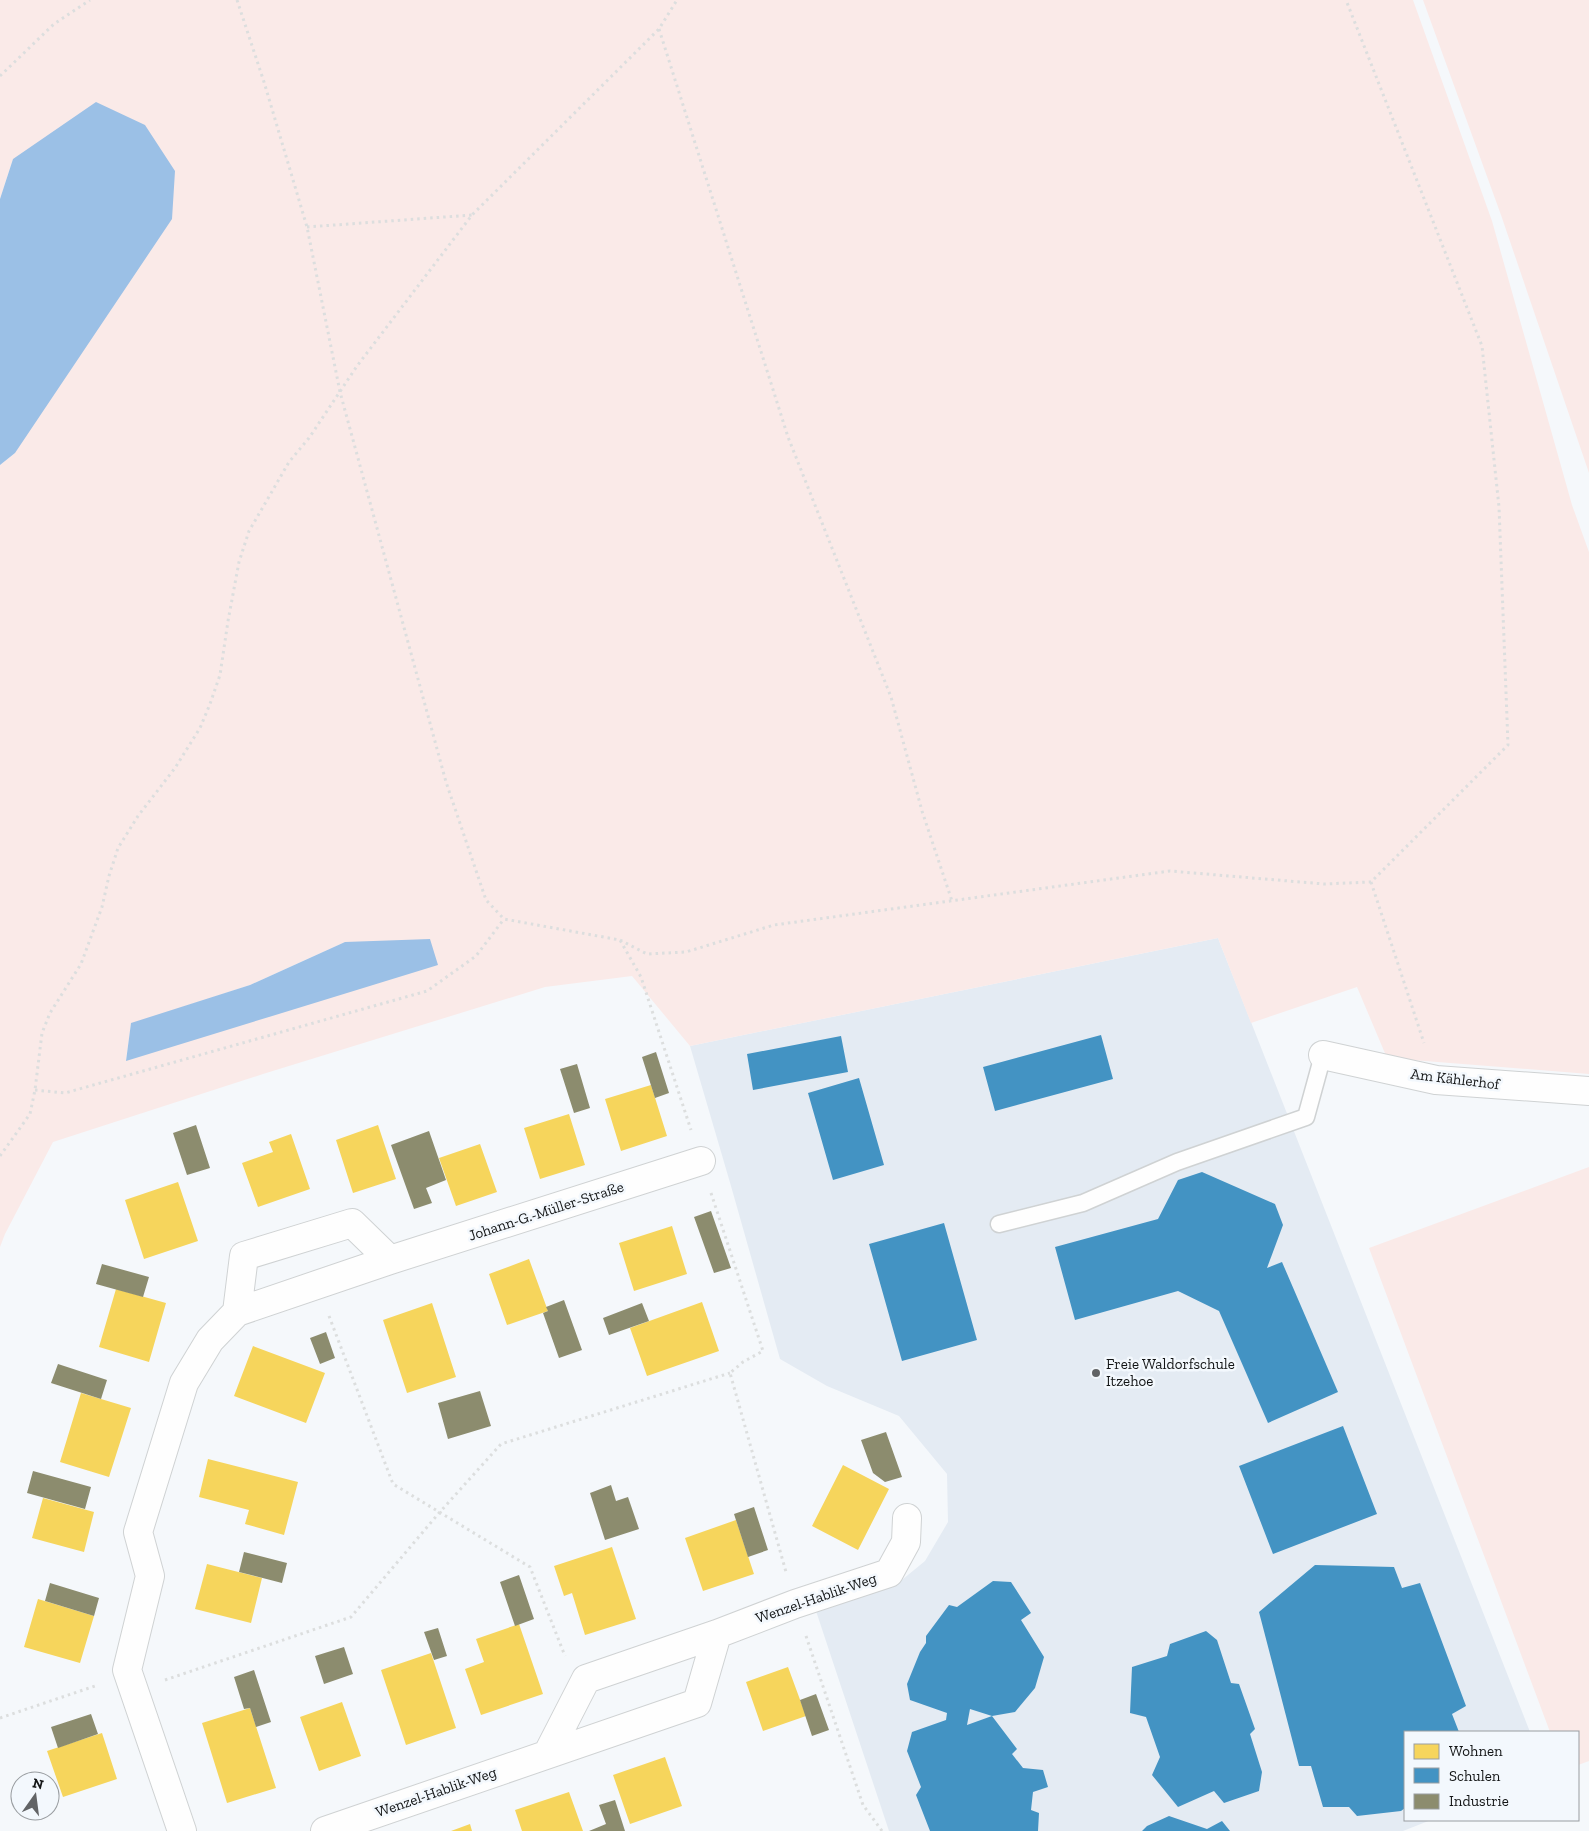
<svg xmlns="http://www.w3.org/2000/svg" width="1589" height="1831" viewBox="0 0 1589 1831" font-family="'Zilla Slab',serif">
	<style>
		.built { fill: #e4ebf3 }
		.green { fill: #faeae8; fill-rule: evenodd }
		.water { fill: #9bc0e6 }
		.homes { fill: #f6d55c }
		.schools { fill: #4393c3 }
		.industry { fill: #8c8c6e }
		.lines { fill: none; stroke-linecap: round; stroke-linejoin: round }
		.service-casing { stroke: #cfd2d3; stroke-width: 19 }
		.minor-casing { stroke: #cfd2d3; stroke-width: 30 }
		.path { stroke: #dcdede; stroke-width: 3; stroke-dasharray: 2.5 4; stroke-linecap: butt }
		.service { stroke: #fefefe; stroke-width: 16 }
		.minor { stroke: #fefefe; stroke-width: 28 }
		.poi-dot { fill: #626466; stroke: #f3f8fd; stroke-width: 2 }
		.labels { text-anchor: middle; stroke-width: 5; stroke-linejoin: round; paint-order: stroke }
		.street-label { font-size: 15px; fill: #131516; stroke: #f3f8fd }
		.poi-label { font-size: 15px; fill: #131516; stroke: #f3f8fd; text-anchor: start }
	</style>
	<rect width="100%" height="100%" fill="#f5f8fb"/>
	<path class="built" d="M1218 938 1530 1732H1405V1820H1431L1403 1831H889L816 1611 897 1584 925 1561 948 1522 947 1474 899 1416 827 1386 780 1359 731 1186 690 1046Z"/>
	<path class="green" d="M0 0H1413L1492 221 1572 505 1589 552V1074L1387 1058 1357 987 1251 1023 1218 938 690 1046 632 976 545 987 263 1074 53 1142 5 1234 0 1247V465L15 453 13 159 0 199ZM345 942 126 1060 131 1024 250 985Z
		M1423 0H1589V473L1501 215Z
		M1589 1167V1761L1578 1765V1732H1550L1369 1248Z"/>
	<path class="water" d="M96 102 145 125 175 171 172 219 15 453 0 465V199L13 159Z
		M430 939 438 965 126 1061 131 1023 250 985 345 942Z"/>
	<path class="homes" d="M651 1085 667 1136 621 1151 605 1099Z
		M569 1114 585 1165 540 1179 524 1128Z
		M378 1125 396 1179 353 1193 336 1140Z
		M291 1134 310 1189 258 1207 242 1163 273 1152 269 1142Z
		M480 1144 497 1192 456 1206 439 1158Z
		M178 1182 198 1241 144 1259 125 1200Z
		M672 1226 687 1274 634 1291 619 1243Z
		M529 1259 548 1311 507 1325 489 1274Z
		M116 1289 166 1303 149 1362 99 1347Z
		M702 1302 719 1351 647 1376 630 1328Z
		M432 1303 456 1377 407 1393 383 1320Z
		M253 1346 325 1373 306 1423 234 1396Z
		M81 1393 131 1408 109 1477 60 1462Z
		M208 1459 298 1482 284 1535 245 1524 249 1510 199 1497Z
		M843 1465 889 1489 858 1550 812 1526Z
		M43 1498 94 1512 84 1552 32 1538Z
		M736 1520 754 1574 703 1591 685 1538Z
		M612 1547 636 1619 585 1635 572 1593 564 1596 554 1566Z
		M207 1564 262 1578 251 1623 195 1609Z
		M38 1599 94 1616 80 1663 24 1647Z
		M519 1624 543 1694 481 1715 465 1669 484 1662 476 1639Z
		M431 1653 456 1728 406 1745 381 1670Z
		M788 1667 806 1716 763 1731 746 1682Z
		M342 1702 361 1756 319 1771 300 1717Z
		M250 1708 276 1788 227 1803 202 1723Z
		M102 1733 117 1779 63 1797 47 1751Z
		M665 1757 682 1806 630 1824 613 1775Z
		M569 1792 583 1831H522L515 1810Z
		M470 1824 472 1831H451Z"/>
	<path class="schools" d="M1101 1035 1113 1079 995 1111 983 1067Z
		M841 1036 848 1072 753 1090 747 1054Z
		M859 1078 884 1165 833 1180 808 1093Z
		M1202 1172 1275 1204 1283 1225 1267 1268 1282 1262 1338 1392 1268 1423 1219 1311 1178 1291 1075 1320 1055 1247 1158 1219 1178 1180Z
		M944 1223 977 1340 902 1361 869 1244Z
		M1343 1426 1377 1514 1273 1554 1239 1466Z
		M1315 1565 1394 1567 1402 1588 1420 1583 1466 1706 1452 1714 1459 1732H1405V1808L1401 1811 1357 1816 1349 1807H1323L1311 1766H1299L1259 1612Z
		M993 1581 1011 1582 1031 1613 1021 1620 1044 1657 1035 1688 1015 1712 992 1716 970 1709 967 1725 992 1716 1017 1749 1012 1754 1023 1768 1043 1770 1048 1787 1033 1792 1031 1810 1039 1813 1038 1831H930L916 1795 921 1787 907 1751 912 1732 946 1720 947 1713 910 1700 907 1684 920 1652 926 1643V1636L949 1605 957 1607Z
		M1206 1631 1217 1640 1231 1683 1239 1684 1255 1729 1250 1734 1262 1772 1259 1791 1224 1803 1214 1791 1178 1807 1152 1775 1160 1757 1146 1717 1130 1713 1132 1667 1167 1656 1170 1644Z
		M1169 1816 1207 1829 1222 1821 1230 1831H1142L1147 1826Z"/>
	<path class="industry" d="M656 1052 669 1093 655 1098 642 1057Z
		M577 1064 590 1108 574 1113 560 1069Z
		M196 1125 210 1168 187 1175 173 1133Z
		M429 1131 446 1180 426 1188 432 1203 414 1209 391 1145Z
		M711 1211 731 1268 714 1273 694 1217Z
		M102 1264 149 1277 143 1297 96 1284Z
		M564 1300 582 1350 559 1358 543 1313 548 1311 546 1307Z
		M642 1303 649 1321 609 1335 603 1318Z
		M326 1332 335 1358 320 1364 310 1338Z
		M58 1364 107 1380 101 1399 51 1383Z
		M480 1391 491 1426 448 1439 438 1403Z
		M886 1432 902 1477 885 1482 873 1473 861 1440Z
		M33 1471 91 1487 85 1509 27 1493Z
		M611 1485 616 1501 628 1497 639 1529 605 1540 590 1493Z
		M754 1507 768 1550 748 1557 734 1514Z
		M244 1552 287 1563 282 1583 239 1572Z
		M519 1575 534 1619 515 1626 500 1582Z
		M50 1583 99 1598 94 1616 45 1601Z
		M438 1628 447 1656 434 1660 424 1632Z
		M344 1647 353 1674 324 1684 315 1656Z
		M254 1670 271 1722 256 1727 250 1708 244 1709 234 1677Z
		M816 1694 829 1730 812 1736 800 1700Z
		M91 1714 98 1734 58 1748 51 1727Z
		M615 1800 625 1831H589L606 1824 599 1805Z"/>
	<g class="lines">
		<defs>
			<path id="service" d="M999 1224 1083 1203 1177 1162 1306 1117 1323 1055"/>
			<path id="minor" d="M1323 1055 1436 1080 1589 1091
				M237 1312 244 1256 352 1223 390 1260
				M548 1753 586 1679 717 1634
				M182 1831 127 1670 150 1576 138 1532 184 1383 210 1340 237 1312 390 1260 701 1161
				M325 1831 697 1703 717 1634 795 1604 889 1573 906 1542 907 1518"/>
		</defs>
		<use href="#service" class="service-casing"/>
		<use href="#minor" class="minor-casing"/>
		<path class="path" d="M237 0 264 82 307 227 340 392 446 782 486 900 504 919 620 940 641 977 691 1130
			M659 29 788 437 891 697 922 811 952 901
			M0 76 54 24 90 0
			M307 227 472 215
			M1371 882 1424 1043
			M620 940 647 954 686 952 774 925 1170 871 1324 884 1371 882 1508 745 1499 507 1482 346 1346 0
			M35 1090 65 1093 427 991 476 956 504 919
			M0 1156 30 1114 35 1090 42 1033 50 1013 81 964 102 907 109 876 118 848 138 816 175 768 200 728 210 704 220 675 228 621 239 562 249 531 263 507 289 462 309 438 357 366 472 215 659 29 677 0
			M711 1193 763 1351 743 1362 730 1373 786 1572
			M329 1316 393 1484 530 1567 565 1656
			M806 1636 863 1805 882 1831
			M165 1680 351 1617 439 1513 501 1444 730 1373
			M0 1718 98 1685"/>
		<use href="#service" class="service"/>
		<use href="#minor" class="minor"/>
	</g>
	<circle class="poi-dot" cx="1096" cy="1373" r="5"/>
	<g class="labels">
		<g class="street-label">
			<text transform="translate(1455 1079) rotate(7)" y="5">Am Kählerhof</text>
			<text transform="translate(546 1211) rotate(-18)" y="5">Johann-G.-Müller-Straße</text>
			<text transform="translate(816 1598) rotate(-19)" y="5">Wenzel-Hablik-Weg</text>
			<text transform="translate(436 1792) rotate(-19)" y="5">Wenzel-Hablik-Weg</text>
		</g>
		<g class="poi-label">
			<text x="1106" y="1369">Freie Waldorfschule<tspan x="1106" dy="17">Itzehoe</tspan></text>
		</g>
	</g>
	<rect x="1404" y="1731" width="175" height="90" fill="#f3f8fd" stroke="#999da1"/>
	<rect x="1414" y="1744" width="25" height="15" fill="#f6d55c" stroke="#999da1"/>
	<text x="1449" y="1756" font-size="15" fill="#131516">Wohnen</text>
	<rect x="1414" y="1768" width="25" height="15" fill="#4393c3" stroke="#999da1"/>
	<text x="1449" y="1781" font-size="15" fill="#131516">Schulen</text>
	<rect x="1414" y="1794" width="25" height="15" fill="#8c8c6e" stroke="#999da1"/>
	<text x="1449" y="1806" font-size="15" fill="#131516">Industrie</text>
	<g transform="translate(35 1796) rotate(14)"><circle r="24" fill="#f3f8fd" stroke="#999da1"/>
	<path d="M0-4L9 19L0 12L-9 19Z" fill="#626466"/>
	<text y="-8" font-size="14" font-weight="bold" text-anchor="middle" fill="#131516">N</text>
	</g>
</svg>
